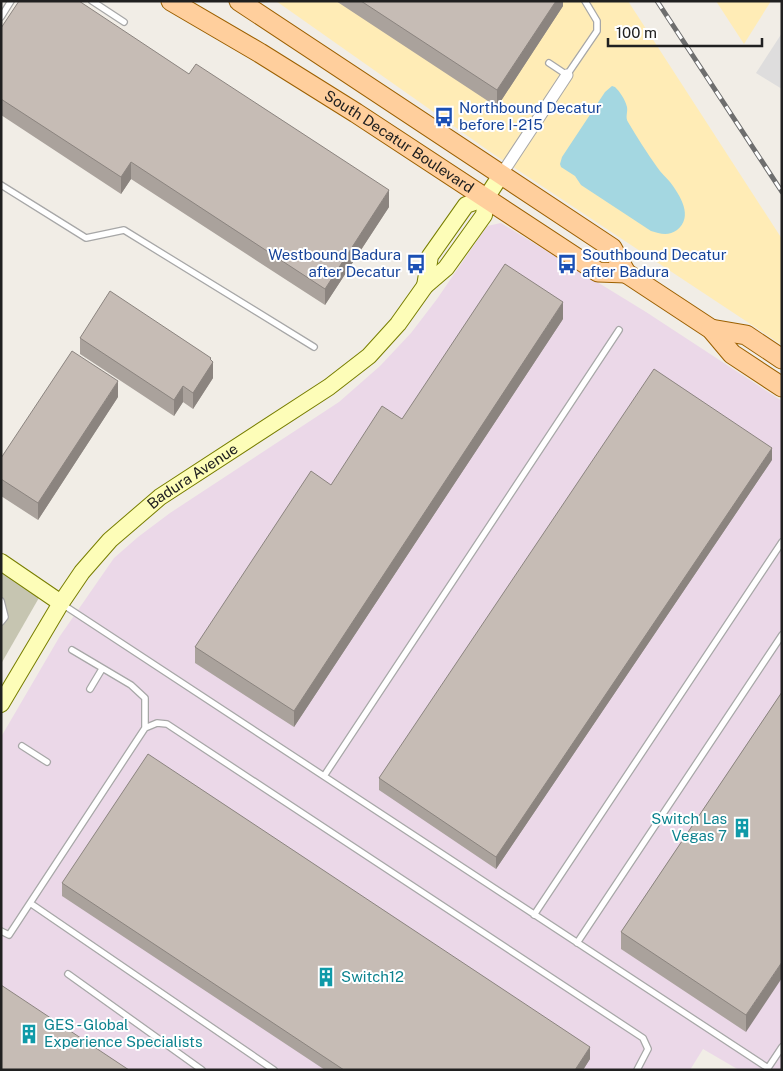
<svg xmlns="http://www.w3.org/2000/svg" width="783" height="1071" viewBox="0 0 783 1071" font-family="'Public Sans',sans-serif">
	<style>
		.residential { fill: #dedddd }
		.industrial { fill: #ebd8e8 }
		.construction { fill: #c6c5b1 }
		.sand { fill: #ffecb6 }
		.water { fill: #a4d7e1 }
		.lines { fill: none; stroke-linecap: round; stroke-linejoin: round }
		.lane-casing { stroke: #a7a7a7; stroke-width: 8 }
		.street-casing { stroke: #a7a7a7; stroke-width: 13 }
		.secondary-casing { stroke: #787e00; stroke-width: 18 }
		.primary-casing { stroke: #9c6000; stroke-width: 21 }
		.lane { stroke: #fff; stroke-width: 5.5 }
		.street { stroke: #fff; stroke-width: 11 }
		.secondary { stroke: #fdfdb8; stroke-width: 16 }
		.primary { stroke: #ffcf9d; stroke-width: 19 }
		.rail-casing { stroke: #6e6e6e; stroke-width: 5 }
		.rail { stroke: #fff; stroke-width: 3; stroke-dasharray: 9; stroke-linecap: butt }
		.wall { fill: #aaa29c }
		.shaded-wall { fill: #8b847f }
		.building { fill: #c6bcb5; stroke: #8b847f }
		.labels { text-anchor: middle; stroke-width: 4; stroke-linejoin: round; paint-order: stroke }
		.transit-label { font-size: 15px; fill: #164399; stroke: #fff; text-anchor: start }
		.street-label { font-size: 15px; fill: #202020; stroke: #fff }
		.culture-label { font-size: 15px; fill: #0d838f; stroke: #fff; text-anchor: start }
	</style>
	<rect width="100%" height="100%" fill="#f1ede6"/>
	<path class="residential" d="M782 33V89L756 73Z"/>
	<path class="industrial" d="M501 223 646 312 782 401V1070H739L703 1049 690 1070H1V737L60 636 114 558 138 537 170 513 339 402 380 366 411 333 437 299 487 226Z"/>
	<path class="construction" d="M1 571 40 596 1 664Z"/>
	<path class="sand" d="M276 1H628L782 239V345L489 151Z
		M716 1H771L744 44Z"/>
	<path class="water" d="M612 86 615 87C620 92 625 99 627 107 628 112 625 117 628 122 637 137 647 153 657 167 661 173 666 177 670 182 680 195 694 217 677 230 669 236 660 234 651 231L581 185 575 176 561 167 560 164 562 157 605 92Z"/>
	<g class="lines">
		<defs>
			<path id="lane" d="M92 1 124 22
				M1 17 11 1
				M549 63 567 75 597 31V21L585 1
				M1 185 86 238 124 230 314 347
				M1 601 5 617 1 622
				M62 604 768 1068 782 1047
				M72 650 131 685 145 698V728
				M90 689 102 669
				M22 746 47 762
				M324 776 619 330
				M30 903 274 1070
				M534 915 782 542
				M1 931 9 935 145 728 157 723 167 724 643 1038 648 1049 637 1070
				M577 943 782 635
				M68 974 202 1070"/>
			<path id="street" d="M501 175 567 75"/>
			<g id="secondary">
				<path d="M425 286 430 256 466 205 486 198"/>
				<path d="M1 562 61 603"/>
				<path id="s1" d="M1 704 61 603 82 572 110 540 160 497 329 387 369 356 398 324 425 286 446 268 484 215 486 198 501 175"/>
			</g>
			<g id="primary">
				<path id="s2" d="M171 1 260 53 356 113 598 272 626 273"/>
				<path d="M239 1 612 248 626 273 711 329 732 354 782 387"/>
				<path d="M711 329 746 335 782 359"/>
			</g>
		</defs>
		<use href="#lane" class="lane-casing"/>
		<use href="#street" class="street-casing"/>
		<use href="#secondary" class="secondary-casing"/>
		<use href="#primary" class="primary-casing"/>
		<use href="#lane" class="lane"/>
		<use href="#street" class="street"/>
		<use href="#secondary" class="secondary"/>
		<use href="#primary" class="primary"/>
		<defs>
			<path id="rail" d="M657 1 782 192"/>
		</defs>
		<use href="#rail" class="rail-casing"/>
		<use href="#rail" class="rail"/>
	</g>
	<path class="wall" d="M336 1H563V6L497 107Z
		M1 28 389 207 325 305 131 179 121 194 1 115Z
		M563 319 294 727 195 663V647L331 485 402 419Z
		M80 338 211 360 213 378 193 409 183 402 174 416 80 354Z
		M118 397 38 520 1 496V458Z
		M772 460 496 869 379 790V778Z
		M782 692 746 1032 621 949V932Z
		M62 883 590 1059 583 1070H325L62 896Z"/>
	<path class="shaded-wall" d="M556 1H563V6L497 107V90Z
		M131 162V179L121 194V177Z
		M389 190V207L325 305V289Z
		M563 302V319L294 727V711Z
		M211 358V364L213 362V378L193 409V393Z
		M118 381V397L38 520V503Z
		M183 386V402L174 416V400Z
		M772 448V460L496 869V857Z
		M782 962V978L746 1032V1015Z
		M590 1047V1059L583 1070H575Z"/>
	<path class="building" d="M19 1H79L189 74 196 64 389 190 325 289 131 162 121 177 1 99V28Z
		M361 1H556L497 90Z
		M505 264 563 302 294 711 195 647 311 471 331 485 382 406 402 419Z
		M110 291 211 358 210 359 213 362 193 393 183 386 174 400 80 338Z
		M72 351 118 381 38 503 1 479V458Z
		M654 369 772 448 496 857 379 778Z
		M782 692V962L746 1015 621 932Z
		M148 754 590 1047 575 1070H344L62 883Z
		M1 985 129 1070H1Z"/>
	<defs>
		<symbol id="bus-bare" viewBox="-9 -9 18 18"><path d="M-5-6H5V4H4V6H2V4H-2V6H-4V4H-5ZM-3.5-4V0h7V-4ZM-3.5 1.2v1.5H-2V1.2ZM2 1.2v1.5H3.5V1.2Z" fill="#1a4fb4" stroke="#fff" stroke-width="2.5" paint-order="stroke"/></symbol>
		<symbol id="building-bare" viewBox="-9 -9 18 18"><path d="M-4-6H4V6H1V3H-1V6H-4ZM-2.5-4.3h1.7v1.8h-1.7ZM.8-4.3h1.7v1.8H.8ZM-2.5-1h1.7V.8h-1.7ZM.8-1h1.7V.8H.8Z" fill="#0f9aa8" stroke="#fff" stroke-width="2.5" paint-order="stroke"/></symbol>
	</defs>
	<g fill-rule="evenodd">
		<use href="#bus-bare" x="430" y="103" width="28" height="28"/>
		<use href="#bus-bare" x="402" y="250" width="28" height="28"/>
		<use href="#bus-bare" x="553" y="250" width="28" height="28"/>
		<use href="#building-bare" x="728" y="814" width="28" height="28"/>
		<use href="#building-bare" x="312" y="963" width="28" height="28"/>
		<use href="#building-bare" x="15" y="1020" width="28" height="28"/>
	</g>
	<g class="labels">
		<g class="transit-label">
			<text x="459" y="113">Northbound Decatur<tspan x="459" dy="17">before I-215</tspan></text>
			<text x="401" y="260" text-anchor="end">Westbound Badura<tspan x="401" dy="17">after Decatur</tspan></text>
			<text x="582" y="260">Southbound Decatur<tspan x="582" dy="17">after Badura</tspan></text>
		</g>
		<g class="street-label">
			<text dy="5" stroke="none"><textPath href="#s2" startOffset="268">South Decatur Boulevard</textPath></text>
			<text dy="5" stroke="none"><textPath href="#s1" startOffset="302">Badura Avenue</textPath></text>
		</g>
		<g class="culture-label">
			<text x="727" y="824" text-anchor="end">Switch Las<tspan x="727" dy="17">Vegas 7</tspan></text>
			<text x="341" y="982">Switch12</text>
			<text x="44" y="1030">GES - Global<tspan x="44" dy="17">Experience Specialists</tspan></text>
		</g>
	</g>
	<rect width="783" height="1071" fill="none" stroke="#202020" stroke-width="5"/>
	<path d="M608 38v8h154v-8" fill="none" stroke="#202020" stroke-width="2.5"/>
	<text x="616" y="38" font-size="15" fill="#202020" stroke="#ffffff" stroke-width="4" paint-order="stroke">100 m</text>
</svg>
